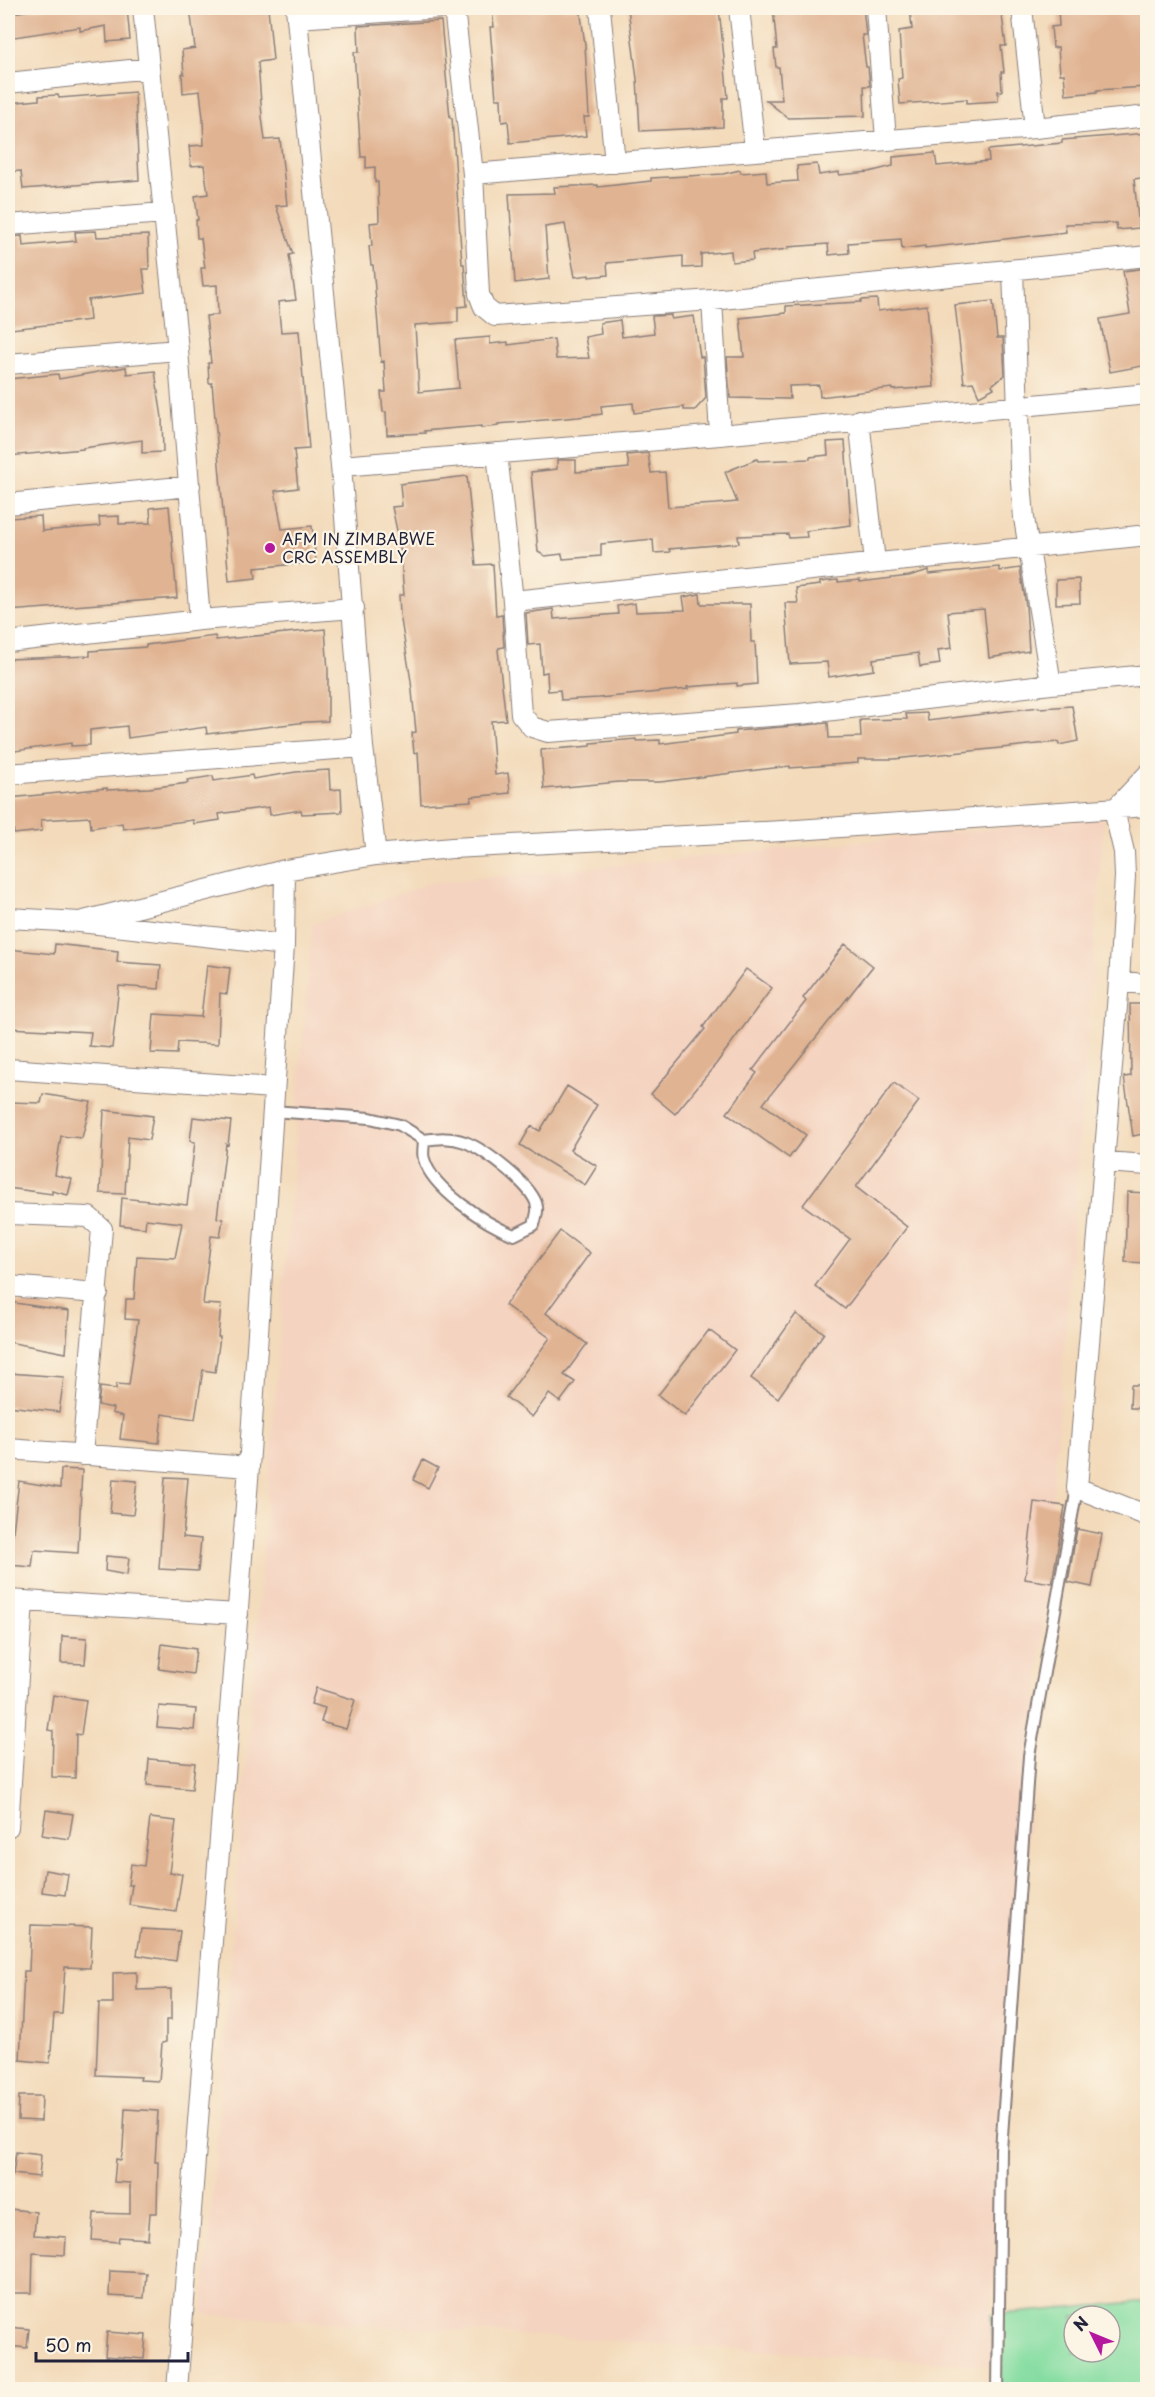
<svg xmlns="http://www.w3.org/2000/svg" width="1155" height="2397" viewBox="0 0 1155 2397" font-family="'Playpen Sans',sans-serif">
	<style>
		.built { fill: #f4d3c0 }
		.green { fill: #85dda2; stroke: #54806e; stroke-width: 1.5; fill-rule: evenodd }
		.building { fill: #e0b392 }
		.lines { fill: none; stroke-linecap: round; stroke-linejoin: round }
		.lane-casing { stroke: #8a7e7a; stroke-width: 14 }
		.street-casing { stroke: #8a7e7a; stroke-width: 22 }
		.lane { stroke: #fff; stroke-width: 10 }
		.street { stroke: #fff; stroke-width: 20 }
		.poi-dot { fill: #b5179e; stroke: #fcf5e5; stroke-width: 2 }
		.labels { text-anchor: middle; stroke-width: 4.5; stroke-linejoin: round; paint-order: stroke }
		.poi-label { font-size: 16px; fill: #22223b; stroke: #fcf5e5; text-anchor: start }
	</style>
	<rect width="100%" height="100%" fill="#fcf5e5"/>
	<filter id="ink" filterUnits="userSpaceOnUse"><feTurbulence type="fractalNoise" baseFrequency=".0167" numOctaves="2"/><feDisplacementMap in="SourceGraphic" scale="12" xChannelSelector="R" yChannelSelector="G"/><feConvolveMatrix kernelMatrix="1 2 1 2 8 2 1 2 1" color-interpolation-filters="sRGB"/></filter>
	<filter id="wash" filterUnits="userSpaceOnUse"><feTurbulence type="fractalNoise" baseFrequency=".008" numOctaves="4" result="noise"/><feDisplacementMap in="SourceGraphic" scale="24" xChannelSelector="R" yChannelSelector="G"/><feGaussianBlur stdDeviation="1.35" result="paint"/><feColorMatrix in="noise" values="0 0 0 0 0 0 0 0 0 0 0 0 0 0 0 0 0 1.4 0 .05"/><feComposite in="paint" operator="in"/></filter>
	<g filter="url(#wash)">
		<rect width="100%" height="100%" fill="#f3daba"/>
		<path class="built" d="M1104 818 991 2315 995 2366 203 2314 312 924 431 883Z"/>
		<path class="green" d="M1147 2301V2389H993L995 2366 991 2315ZM1074 2316H1110V2352H1074Z"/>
		<g id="blocks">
			<path class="building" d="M41 8H127L130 40 107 42 106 26 80 31V27L8 38V14Z
				M190 8H268L273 60 258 62 262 117 265 140 280 139 287 205 276 206 293 254 289 255 296 300 278 302 281 332 299 331 309 449 294 450 298 488 275 491 282 529 312 526 316 562 255 568 256 578 229 581 212 383H209L208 363H211L206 316 218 315 217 285 203 286 201 268H205L201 238H197L196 220H198L195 196 208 194 204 165 191 166 189 146 204 145 203 118 200 91 183 93 182 74H184L182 50 195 48Z
				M492 8H580L585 45 589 117H584L586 136 510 143 508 121 502 122 501 99H496L490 27H494Z
				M628 8H719L728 98H723V127L640 131 637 79Z
				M773 8H863L866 35H862L866 67H868L870 86H864L865 116 788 118 766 100H782L779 67H776L774 49H777Z
				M910 8H1001L1006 46H1001L1004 72H1001L1002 91H998V101L967 103V99L900 104 898 79 902 78 899 31 912 29Z
				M1058 8H1142L1148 63 1147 87 1097 90V92L1066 95 1064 74H1060L1058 47 1053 48 1051 27 1059 26Z
				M441 21 450 118H452L462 264H464L467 306 458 307V322L415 325 419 392 459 388 455 340 490 337V344L508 342V345L554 339 556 359 589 358 585 337 601 334 600 323 620 320 622 337 654 333 652 316 671 315V319L694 316 700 357H703L706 398 695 410H684V407L634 413 633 403 601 406 602 414 578 417 498 424V426L481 428V426L457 428 424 431 425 433 387 435 386 412H383L381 392H386L384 361 381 362 373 265H371L369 246H372L370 223 379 222 378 182H375V167L366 168V157H361L354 52H359L358 26Z
				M135 92 139 180 23 189 21 171 8 172V103L39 100V96L58 95 59 98Z
				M1148 133V177L1134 179 1139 228 1117 230 1116 223 1065 224 1066 232 925 248V246L902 249 901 239 848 243 849 253 829 255 828 244 788 247V249L752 253 753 260 732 262 731 251 701 254V267L683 268V256L607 263 608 275 589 277V275L575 277 565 224 545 227 549 279 515 283 509 194 555 193 554 187 598 185V187L651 181V178L723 174 740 170 741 173 766 171 767 183 798 181 797 166 817 164 819 175 839 172V175L869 172 893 166V157L935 153 937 166 989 161 988 150 1062 143V140Z
				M96 231 97 237 148 235 149 269H143L146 293 88 300 90 320 11 329 8 288V237L22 236 23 246 76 241 75 232Z
				M1148 268V365L1110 372 1100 319 1130 314 1123 271Z
				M877 299 878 311 927 305 934 387 892 390V388L820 397 819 385 789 386 790 399 730 398 727 357H744L740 318 786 313V306L861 302V300Z
				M993 301 997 338H1003L1005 375 992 385 994 388 979 396 973 382 964 383 955 305Z
				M126 367 127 374 155 371 162 418 163 452 142 453V440L83 448V449L8 456V379L58 374 59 379Z
				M845 441 851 525 806 531 807 537 789 538 788 534 738 536 739 543 669 549 670 552 654 553 653 539 601 544V556L563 559 562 554 545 556 538 552 531 472 557 469V460H576V472L597 471 629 468 627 455 648 453 651 473 665 472 668 507 716 504 737 502 725 472 757 459 758 461 810 459V457L828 455 827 442Z
				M467 476 476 565 493 564 496 616 502 615 504 647 499 648 498 650 506 720 491 721 495 775 508 773 510 793 471 797V801L421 804 418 752 414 753 412 733 416 732 411 681 400 614 399 595H404L400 545 392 507 402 506 400 484Z
				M169 506 177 598 8 611V518L41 516 42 531 100 526 99 517 119 516V524L151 523 150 508Z
				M999 567 1000 571 1020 568 1026 606 1029 651 989 658 984 609 948 612 952 648 938 650 940 664 920 667 918 653 873 659 874 670 829 677 827 662 790 664 785 603H798L796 588 820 585V582L838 580V582L860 580V582L909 576 929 570V574Z
				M1079 579 1080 603 1056 604V580Z
				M700 594 701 604H750L751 642H755L757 684 737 686V683L687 687 688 689 599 698 561 700 560 690 548 691 547 672 542 673 540 644 528 645 526 613 553 609 554 619 618 614 617 606 635 603 636 612 685 610 683 597Z
				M325 629 328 671V721L307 722 207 734 206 727 128 738 127 726 90 730V745L71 746V743L8 752V659L90 656V651L146 647V645L215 636 216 640Z
				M1072 706 1078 741 1059 745 1058 742 894 759H858V763L790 768V766L660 782H619L544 789 541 750 591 746V743L636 739V741L660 740V744L736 734V731L828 723 829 738 861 737 860 720 907 719 906 714 927 713 928 721 1039 707 1040 708Z
				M329 770 330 790 341 789 342 812 302 814 301 810 270 815 269 807 219 814 220 820 194 824 193 820 123 829 122 823 91 828 90 817 41 820 42 831 14 834 10 798 107 788V790L149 788 188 783 187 780 213 776 214 781 252 775 253 779 296 772Z
				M55 944 118 951 117 962 161 965 159 989 119 986 112 1048 89 1046 91 1032 8 1028V949L54 954Z
				M845 944 873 966 763 1104 806 1135 789 1158 727 1113 757 1073 753 1070 806 1001 803 998Z
				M207 965 230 968 227 994 220 993 218 1044 178 1042 177 1054 151 1053 154 1014 201 1017Z
				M746 969 772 988 716 1064 675 1114 651 1094 705 1029 703 1027Z
				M1130 1004H1148V1133L1133 1136 1124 1077 1131 1076Z
				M894 1083 919 1101 856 1187 907 1227 845 1309 815 1286 850 1239 803 1205Z
				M567 1086 597 1105 570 1150 597 1166 585 1185 520 1145 531 1126 540 1131Z
				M43 1094 91 1102 82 1138 61 1136 55 1175 72 1179 68 1195 52 1191V1194L8 1188V1102L41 1103Z
				M104 1110 153 1116 149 1140 128 1137 125 1194 100 1193Z
				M193 1117 231 1121 228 1145 226 1144 217 1218 223 1219 220 1237 211 1236 203 1304 221 1305 218 1337H220L215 1372 203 1370 195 1419 162 1414 159 1443 120 1439 123 1416 112 1413 113 1408 98 1405 100 1389V1387L116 1389V1384L129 1385 138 1320 125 1319 126 1299H134L137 1256 175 1258 182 1223 146 1219 145 1228 120 1225 122 1198 187 1205 195 1142 190 1141Z
				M1127 1192 1148 1193V1263L1125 1262Z
				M560 1231 590 1253 546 1313 587 1344 564 1375 575 1382 560 1402 549 1394 532 1417 506 1397 550 1338 505 1305Z
				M8 1302 69 1311 66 1353 8 1342Z
				M796 1314 824 1333 778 1398 751 1378Z
				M709 1330 735 1350 685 1416 658 1395Z
				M8 1373 64 1377 59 1412 8 1406Z
				M1131 1385H1148V1408H1130Z
				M423 1460 438 1468 428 1488 413 1480Z
				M61 1469 82 1470 78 1553 34 1550 32 1567 9 1565 19 1481 60 1488Z
				M165 1477 188 1478 183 1537 201 1539 198 1571 159 1569Z
				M113 1479 137 1481 133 1515 110 1513Z
				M1034 1502 1065 1506 1052 1583 1025 1579Z
				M1077 1529 1102 1534 1092 1587 1068 1582Z
				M106 1556 129 1558 127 1575 105 1571Z
				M62 1636 87 1638 85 1664 61 1663Z
				M162 1644 196 1649 193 1674 159 1669Z
				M316 1688 355 1700 346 1729 321 1722 325 1708 311 1704Z
				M53 1695 86 1700 81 1735 76 1734 75 1778 52 1777 53 1731 48 1730Z
				M159 1706 196 1709 194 1730 157 1727Z
				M149 1759 195 1763 192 1789 147 1785Z
				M46 1810 73 1814 69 1839 42 1835Z
				M150 1818 176 1821 169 1873 182 1874 176 1912 129 1905 132 1885H128L131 1864 144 1866Z
				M45 1870 68 1874 65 1895 42 1892Z
				M31 1925 92 1927 90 1968 65 1967 62 2014H54L50 2063 20 2060 24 1971H29Z
				M141 1929 180 1931 176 1961 137 1955Z
				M137 1972V1990L171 1989V2020H166V2042L162 2043 159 2081 140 2080 141 2077 96 2075 99 2003H113V1973Z
				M19 2096H42L41 2121 18 2120Z
				M125 2109 158 2111 155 2162H158L157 2213H150L148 2239 119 2237 118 2242 92 2240 94 2213 130 2214V2183L114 2182 116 2159 121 2160 123 2148Z
				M16 2152 41 2155 39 2177 13 2174Z
				M10 2209 36 2212 34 2235 66 2237 65 2255 33 2253 32 2293H8V2240Z
				M110 2271 146 2273 144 2298 109 2296Z
				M8 2327 29 2329 27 2348 8 2346Z
				M107 2332 146 2335 144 2359 105 2356Z"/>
		</g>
	</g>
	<g filter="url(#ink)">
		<use href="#blocks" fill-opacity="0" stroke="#8a7e7a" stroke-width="1.5"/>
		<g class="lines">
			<defs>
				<path id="lane" d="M272 1111 370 1118 400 1125 424 1140C439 1138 451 1137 465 1142 484 1149 535 1187 537 1207 538 1212 535 1220 534 1225L514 1235C486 1224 432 1189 424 1159 422 1154 424 1146 424 1140
					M998 2390 1001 2150 1029 1756 1077 1488"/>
				<path id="street" d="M143 8 178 350 200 620
					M296 8 341 466 363 747 376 855
					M454 8 473 174 479 294 484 307 495 316 712 300 1148 256
					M600 8 615 163
					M739 8 755 149
					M876 8 886 140
					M1022 8 1035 128
					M297 18 442 8
					M8 83 149 68
					M473 174 1035 128 1148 116
					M8 225 164 213
					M1013 270 1020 469 1024 518 1051 684
					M712 300 720 435
					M8 364 178 350
					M859 420 875 562
					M497 453 513 601 521 714 532 727 548 732 800 714 1051 684 1148 675
					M341 466 720 435 1148 394
					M8 504 190 486
					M513 601 1148 535
					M8 642 200 620 354 608
					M8 774 363 747
					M1114 810 1124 852 1125 876 1119 982 1077 1488 1148 1516
					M1114 810 1148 774
					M8 918 80 922 284 945
					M80 922 285 870 376 855 452 848 782 831 1148 806
					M1119 982 1148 984
					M8 1069 273 1088
					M1105 1162 1148 1165
					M8 1214 89 1217 102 1229 82 1455
					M8 1286 98 1293
					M8 1449 249 1467
					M8 1600 238 1614
					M8 1827 23 1601
					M177 2390 249 1467 284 945 285 870"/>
			</defs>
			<use href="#lane" class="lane-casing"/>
			<use href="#street" class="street-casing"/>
			<use href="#lane" class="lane"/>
			<use href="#street" class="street"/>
		</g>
	</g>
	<circle class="poi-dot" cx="270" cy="548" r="6"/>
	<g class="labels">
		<g class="poi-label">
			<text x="282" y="545">AFM IN ZIMBABWE<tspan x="282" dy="18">CRC ASSEMBLY</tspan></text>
		</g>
	</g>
	<rect width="1155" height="2397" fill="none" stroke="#fcf5e5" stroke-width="30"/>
	<g transform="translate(1092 2334) rotate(313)"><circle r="28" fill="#fcf5e5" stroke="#a5a1a1" stroke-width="1.5"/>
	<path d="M0-4.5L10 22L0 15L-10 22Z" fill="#b5179e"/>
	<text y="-9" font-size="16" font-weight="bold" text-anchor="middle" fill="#22223b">N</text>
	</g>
	<path d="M36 2352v9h152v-9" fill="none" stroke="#22223b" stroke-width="3"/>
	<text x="45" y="2352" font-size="18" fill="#22223b" stroke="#fcf5e5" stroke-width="4.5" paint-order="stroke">50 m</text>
</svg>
